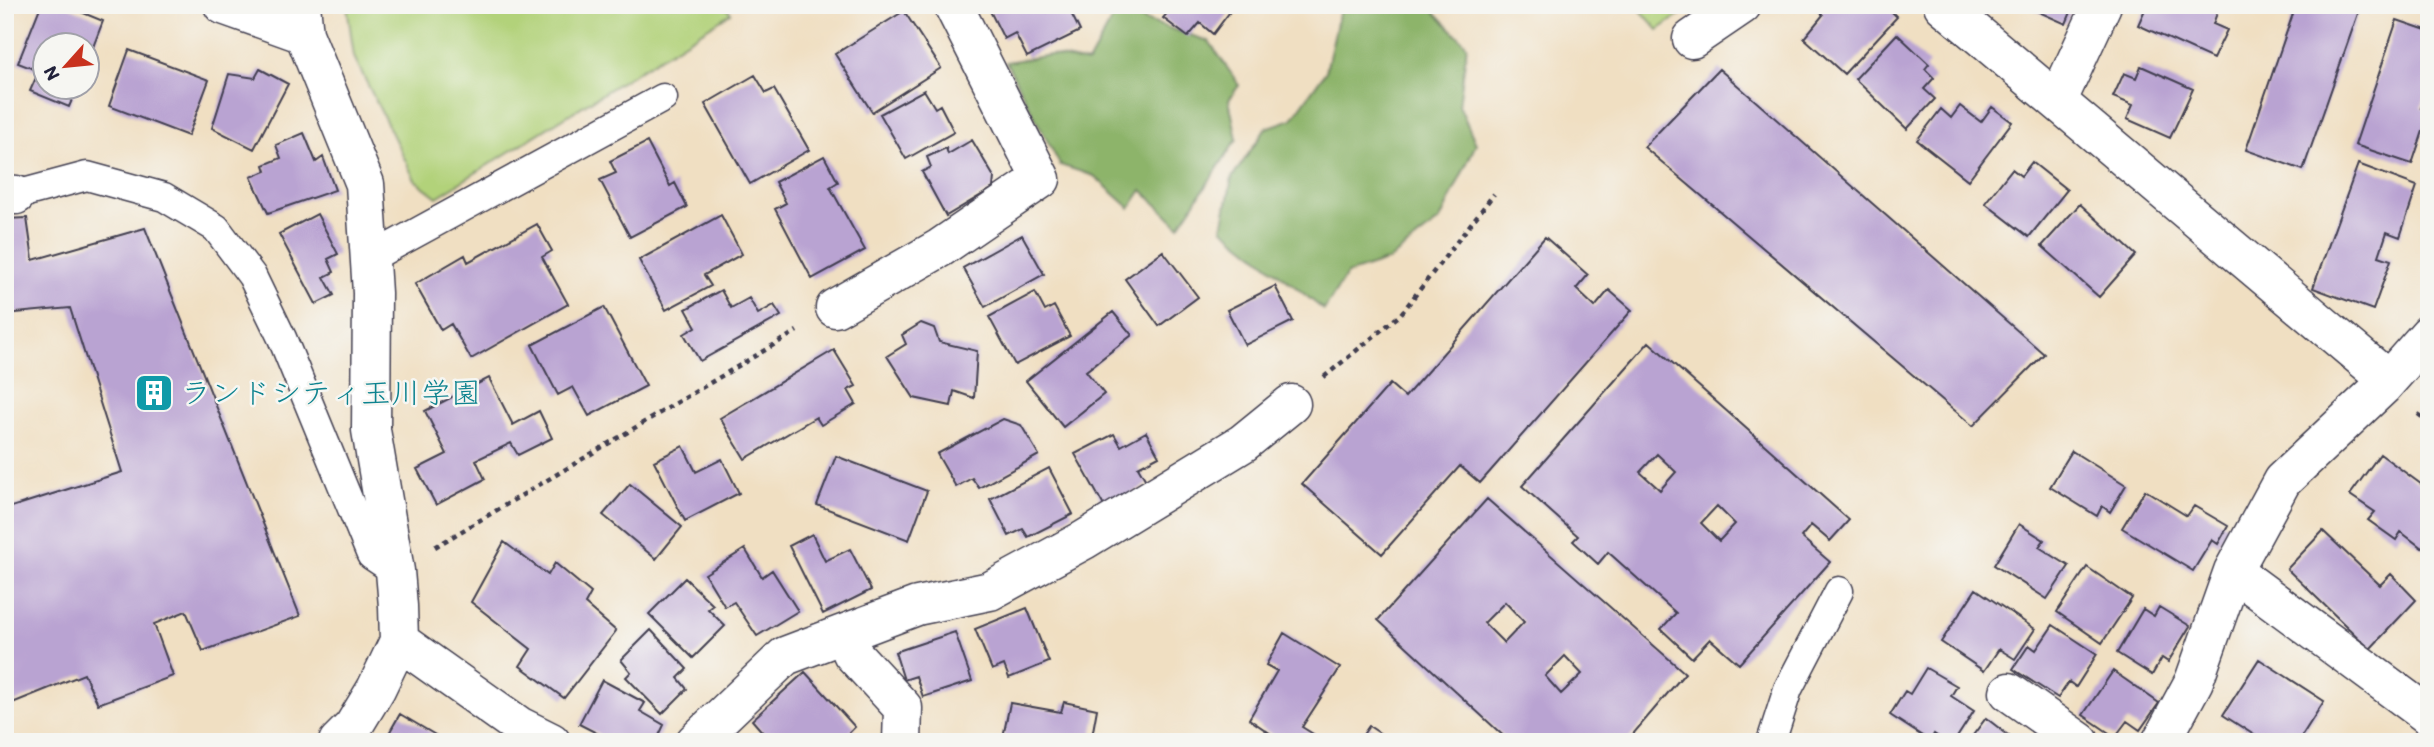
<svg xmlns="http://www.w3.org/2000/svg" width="2434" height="747" viewBox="0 0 2434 747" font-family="Itim,'Klee One',sans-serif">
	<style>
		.green { fill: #b2d27a; stroke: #6a7a5a; stroke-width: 2 }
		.forest { fill: #8db46a; stroke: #586b52; stroke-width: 2 }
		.building { fill: #b9a3d2; fill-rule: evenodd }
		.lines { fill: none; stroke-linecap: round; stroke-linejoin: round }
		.service-casing { stroke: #413e4f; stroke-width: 31 }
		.minor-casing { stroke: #413e4f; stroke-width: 41 }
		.path { stroke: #413e4f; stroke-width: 4.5; stroke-dasharray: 5 5; stroke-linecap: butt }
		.service { stroke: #fff; stroke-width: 28 }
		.minor { stroke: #fff; stroke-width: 38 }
		.labels { text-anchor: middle; stroke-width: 5; stroke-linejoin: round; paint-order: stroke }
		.culture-label { font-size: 30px; fill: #0d838f; stroke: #f6f6f2; text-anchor: start }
	</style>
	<rect width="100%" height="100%" fill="#f6f6f2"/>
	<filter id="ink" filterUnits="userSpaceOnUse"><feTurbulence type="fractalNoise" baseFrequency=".0143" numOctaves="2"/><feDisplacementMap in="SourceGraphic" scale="14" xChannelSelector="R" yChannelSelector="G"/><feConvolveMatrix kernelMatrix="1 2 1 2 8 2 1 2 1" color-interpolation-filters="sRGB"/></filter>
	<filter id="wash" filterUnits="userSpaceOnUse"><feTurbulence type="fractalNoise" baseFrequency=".00686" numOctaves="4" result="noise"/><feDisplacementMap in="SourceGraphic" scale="28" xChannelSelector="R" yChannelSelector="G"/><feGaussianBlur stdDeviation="1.57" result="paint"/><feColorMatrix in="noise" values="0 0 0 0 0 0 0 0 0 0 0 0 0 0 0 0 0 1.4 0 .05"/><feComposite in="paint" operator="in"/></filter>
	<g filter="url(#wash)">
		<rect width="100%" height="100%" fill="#f0dfc2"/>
		<path class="green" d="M347 5H724L731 13 437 197 415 180 354 57Z
			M1636 5H1694L1658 30Z"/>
		<path class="forest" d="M1341 5H1428L1467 45 1459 105 1476 144 1440 220 1389 260 1347 274 1324 310 1222 228 1232 178 1266 128 1292 119 1326 71Z
			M1119 7 1147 21 1209 41 1239 85 1229 100 1237 139 1179 226 1142 190 1130 208 1094 176 1060 165 1006 62 1051 55 1088 63Z"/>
		<g id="blocks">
			<path class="building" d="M41 5H64L103 21 88 60V46H46V88H77L69 107 30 91 39 71 18 63Z
				M987 5H1045L1048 12 1067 5 1080 31 1027 57 1015 33 1004 39Z
				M1174 5H1235L1213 34 1200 23 1188 37 1163 18Z
				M1825 5H1885L1897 17 1844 74 1804 38 1823 15 1820 12Z
				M2023 5H2074L2066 24Z
				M2147 5H2172L2179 8 2180 5H2199L2217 13 2213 24 2227 30 2213 59 2138 25Z
				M2296 5H2361L2303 170 2246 150Z
				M904 11 941 68 872 112 835 54Z
				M2397 20 2429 31V89L2421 108 2429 110V113L2412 164 2355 145Z
				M1897 34 1929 64 1925 69 1934 78 1924 89 1935 99 1907 129 1855 79Z
				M129 50 209 80 188 136 109 106Z
				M2141 66 2193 89 2170 138 2127 119 2133 105 2113 97 2124 73 2136 78Z
				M260 69 288 84 254 149 212 128 229 74 255 78Z
				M1719 69 2044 354 1973 426 1644 147Z
				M755 75 766 93 774 89 809 150 750 184 705 104Z
				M924 90 935 108 940 105 954 132 906 159 880 114Z
				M1960 106 1981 122 1992 107 2012 122 1968 180 1917 140 1941 109 1951 118Z
				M304 133 316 162 323 157 335 190 268 213 251 177 266 171 264 165 281 158 276 145Z
				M972 140 994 177 993 188 946 216 922 172 931 167 927 157 946 148 948 154Z
				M647 142 670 186 675 183 687 207 630 237 600 180 616 173 610 161Z
				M824 156 838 182 830 187 865 250 812 279 775 209 786 203 775 182Z
				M2032 162 2067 190 2029 237 1985 203 2012 169 2021 176Z
				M2358 164 2417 186 2400 237 2387 232 2379 256 2391 260 2373 310 2313 288Z
				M2080 204 2136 255 2099 297 2042 246Z
				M317 214 338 254 328 259 334 272 324 277 334 295 316 304 279 234Z
				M721 215 742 254 704 275 711 286 666 310 639 260Z
				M27 218 33 260 145 228 300 616 203 651 186 611 154 624 173 676 98 704 84 674 5 706V509L122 472 70 308 5 314V219Z
				M537 224 552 251 542 257 568 304 471 359 451 324 441 330 415 284 465 255 468 262Z
				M1022 235 1044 274 985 307 963 268Z
				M1545 237 1588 275 1576 289 1595 307 1609 290 1632 310 1480 483 1460 466 1382 554 1302 484 1390 384 1405 397Z
				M1163 251 1198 297 1159 326 1125 279Z
				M1275 286 1293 321 1245 345 1227 310Z
				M721 290 731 308 749 298 758 314 774 305 781 316 700 361 684 334 696 327 686 309Z
				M1035 292 1045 311 1054 306 1070 336 1015 365 989 317Z
				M604 307 646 386 589 416 573 387 558 395 532 345Z
				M1113 312 1132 335 1086 371 1104 394 1063 427 1026 381Z
				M921 323 934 328 939 342 977 351 974 398 954 391 951 406 914 398 887 356 906 344 902 335Z
				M1649 342 1849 520 1830 541 1811 525 1801 537 1830 562 1739 664 1710 639 1692 658 1661 629 1676 613 1608 552 1598 564 1573 541 1578 536 1522 486ZM1657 454 1676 472 1660 490 1640 472ZM1717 506 1735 524 1719 541 1701 523Z
				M834 350 856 386 848 390 856 404 821 425 816 417 745 459 720 418Z
				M489 378 513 425 539 411 552 438 518 455 511 443 476 460 485 479 436 505 417 469 447 454 425 411Z
				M1003 419 1021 425 1039 455 979 488 972 478 956 487 937 454Z
				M1146 432 1159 456 1138 467 1148 484 1105 508 1075 454 1114 434 1121 446Z
				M683 446 696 472 722 459 739 493 685 521 654 461Z
				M2072 451 2126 485 2110 512 2102 506 2097 516 2050 487Z
				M2380 454 2429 490V539L2422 548 2401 532 2396 540 2368 520 2375 512 2350 495Z
				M836 456 927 491 909 540 817 505Z
				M1049 468 1073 514 1028 537 1023 529 1009 536 990 499Z
				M630 484 682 527 656 559 603 515Z
				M2145 490 2187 516 2194 506 2228 526 2218 544 2212 540 2193 571 2122 528Z
				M1487 499 1685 673 1628 740 1622 742H1510L1378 620ZM1505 602 1524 622 1504 643 1484 623ZM1565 656 1582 674 1561 694 1545 676Z
				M2019 524 2044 540 2039 547 2069 566 2047 599 1994 565Z
				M2323 531 2380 585 2391 574 2416 600 2370 649 2287 569Z
				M812 534 825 561 850 549 871 590 823 614 789 546Z
				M504 542 548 575 555 563 591 593 585 604 616 631 564 698 520 666 531 649 471 602Z
				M745 549 762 577 772 570 798 611 757 636 734 602 725 607 705 574Z
				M2087 567 2132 598 2102 643 2057 612Z
				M685 578 713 605 708 609 725 626 693 658 649 614Z
				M1976 589 2035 629 2015 659 1999 649 1984 671 1941 642Z
				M2159 607 2190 626 2168 662 2162 658 2152 675 2117 653 2143 609 2154 616Z
				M1027 608 1049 662 1009 678 1004 665 992 670 975 629Z
				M2053 625 2097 654 2076 687 2069 682 2058 698 2013 669 2029 645 2036 650Z
				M651 630 687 669 678 678 687 689 662 714 626 677 631 672 621 660Z
				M955 632 972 681 923 697 916 676 904 680 895 652Z
				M1284 633 1340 668 1302 727 1326 742H1283L1249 719 1277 671 1266 665Z
				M2259 659 2324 701 2298 742H2265L2223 715Z
				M1926 668 1957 686 1951 696 1974 711 1954 742H1946L1934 734 1930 741 1890 715 1905 691 1910 694Z
				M2113 671 2159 703 2140 730 2127 721 2115 737 2083 715Z
				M805 672 855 727 840 742H771L752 720Z
				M602 680 645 703 640 711 664 725 656 742H614L579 724Z
				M1064 702 1097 709 1091 742H1002L1010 703 1061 712Z
				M400 714 447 742H384Z
				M1986 718 2017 742H1968Z
				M1369 726 1393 742H1358Z"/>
		</g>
	</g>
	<g filter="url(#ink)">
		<use href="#blocks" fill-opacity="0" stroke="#413e4f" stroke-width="2"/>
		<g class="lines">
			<defs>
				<path id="service" d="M16 195 87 176 164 197 216 228 252 276 282 338 371 555 395 571
					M370 258 663 98
					M1771 742 1788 689 1839 591"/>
				<path id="minor" d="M223 5 304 34
					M301 5 304 34 365 184 372 293 371 430 395 571 398 606 399 641 376 689 353 727 338 742
					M1943 5 2387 379
					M1692 39 1742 5
					M2058 100 2102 5
					M5 194 16 195
					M835 308 940 248 1041 179 953 5
					M2233 571 2429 716
					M845 634 852 653 903 708 902 742
					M399 641 519 726 551 742
					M2009 692 2080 742
					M695 742 785 656 917 606 990 591 1084 540 1243 443 1291 404
					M2161 742 2194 681 2233 571 2282 481 2383 386 2429 334"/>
			</defs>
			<use href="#service" class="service-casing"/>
			<use href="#minor" class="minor-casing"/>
			<path class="path" d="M1324 377 1400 315 1494 194
				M2418 414 2429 422
				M435 547 797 331"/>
			<use href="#service" class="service"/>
			<use href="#minor" class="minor"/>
		</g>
	</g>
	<defs>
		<symbol id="building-square" viewBox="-11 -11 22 22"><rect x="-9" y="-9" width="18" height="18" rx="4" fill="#0f9aa8" stroke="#f6f6f2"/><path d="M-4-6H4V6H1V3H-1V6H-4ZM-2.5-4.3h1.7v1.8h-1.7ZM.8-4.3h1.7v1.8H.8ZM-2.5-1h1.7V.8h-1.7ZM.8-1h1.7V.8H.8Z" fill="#fff"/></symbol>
	</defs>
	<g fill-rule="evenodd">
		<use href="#building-square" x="132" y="371" width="44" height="44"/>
	</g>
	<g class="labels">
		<g class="culture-label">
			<text x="181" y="403">ランドシティ玉川学園</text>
		</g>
	</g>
	<rect width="2434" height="747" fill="none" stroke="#f6f6f2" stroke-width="28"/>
	<g transform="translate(66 66) rotate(243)"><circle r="33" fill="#f6f6f2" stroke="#a1a1a9" stroke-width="2"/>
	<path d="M0-5L12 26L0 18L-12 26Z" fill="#c8321e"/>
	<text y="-10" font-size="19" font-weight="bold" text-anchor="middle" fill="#22223b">N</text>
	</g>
</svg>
